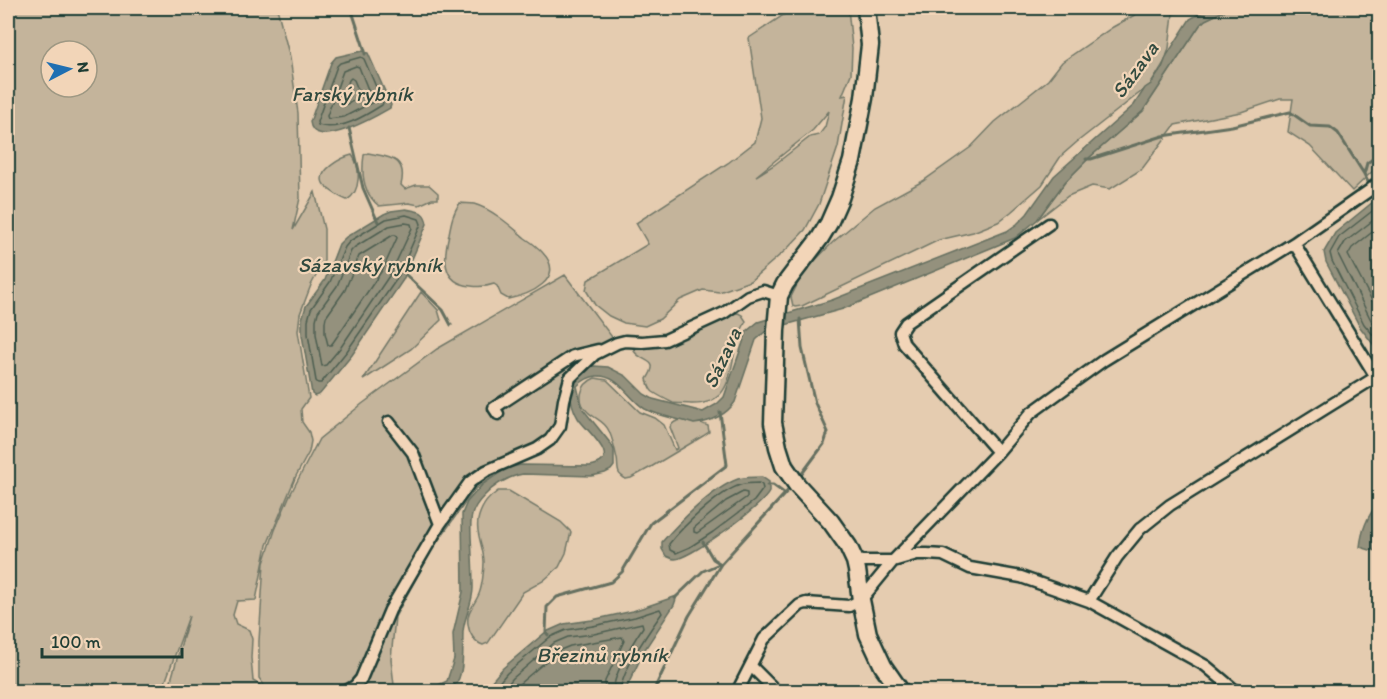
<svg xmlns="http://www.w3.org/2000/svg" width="1387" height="699" viewBox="0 0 1387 699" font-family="Itim,sans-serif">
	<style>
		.green { fill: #c4b49b; stroke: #727868; stroke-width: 1.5; fill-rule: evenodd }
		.water { fill: #94917d; stroke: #656f60; stroke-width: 1.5 }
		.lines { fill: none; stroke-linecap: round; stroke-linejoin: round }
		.shore { stroke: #4e5f51; stroke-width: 1.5 }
		.stream { stroke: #656f60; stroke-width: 3 }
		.minor-casing { stroke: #1f3d34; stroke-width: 15 }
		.primary-casing { stroke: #1f3d34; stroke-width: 21 }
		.minor { stroke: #f2d5b8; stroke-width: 10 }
		.primary { stroke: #f2d5b8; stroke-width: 16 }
		.labels { text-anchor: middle; stroke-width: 4.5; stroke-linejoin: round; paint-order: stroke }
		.water-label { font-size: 21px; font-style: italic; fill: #314a3f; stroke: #f2d5b8 }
	</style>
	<rect width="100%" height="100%" fill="#e5ccb0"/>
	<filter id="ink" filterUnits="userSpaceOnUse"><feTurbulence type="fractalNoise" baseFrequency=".0167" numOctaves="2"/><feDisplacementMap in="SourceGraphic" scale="12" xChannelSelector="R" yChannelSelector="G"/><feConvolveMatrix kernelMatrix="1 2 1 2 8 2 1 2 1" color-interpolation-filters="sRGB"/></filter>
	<g filter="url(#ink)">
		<path class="green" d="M8 8H277L290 58 298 113 300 198 293 230 315 192 324 229V261L311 285 300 314 298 331 309 398 301 409 302 422 309 432 311 441 309 452 296 476 267 545 256 600 237 601 233 615 236 624 249 630 252 639 251 658 253 681 262 686 266 691H168L189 616 162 691H8ZM51 51H87V87H51Z
			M794 8H848L852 48 851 74 842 96 847 95 838 147 819 204 805 230 787 249 750 281 719 292 703 290 680 300 660 319 645 326 624 323 609 316 595 305 586 290 588 280 648 244 636 223 728 163 755 142 761 118 749 38ZM829 111 825 127 819 135 810 137 774 165 756 176 813 130Z
			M1147 8H1200L1173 14 1169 48 1165 61 1151 84 1077 142 1061 156 1042 185 1011 212 998 222 973 232 939 240 802 306 795 307 793 306 791 297 803 273 833 242 875 207 923 181 971 147 995 122 1048 80 1062 62 1113 27Z
			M1230 8H1379V165L1352 191 1310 146 1288 132 1293 99H1280L1241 112 1175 125 1142 169 1110 189 1092 186 1068 196 1037 220 1065 182 1090 157 1143 111 1200 25 1205 20Z
			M368 153C388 157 408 157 401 185L405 189 416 185H429L438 193V199H432L419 205 409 203 379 206C363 193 361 174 364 155Z
			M352 155C361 167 361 192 347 200 341 198 325 188 323 183 317 170 343 157 352 155Z
			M460 203C465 204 470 203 474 204 492 209 511 226 525 238 531 242 538 247 543 253 567 279 529 295 508 299L501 295 497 286 494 284C486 287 479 287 471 286 440 283 444 255 449 234 451 223 453 212 460 203Z
			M565 275 618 345 598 359 573 382 569 399 567 419 550 446 504 469 475 489 433 548 395 617 391 659 394 685 381 691H268L259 678V641L264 563 275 530 289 497 319 439 362 404 437 349Z
			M421 292 438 310 441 320 411 349 363 380Z
			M738 313 742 315 746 321C743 328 739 334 737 342 729 372 732 405 691 404 686 403 678 404 673 403 669 401 656 394 653 392 649 389 648 383 647 379 661 358 643 364 634 351L638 346 732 314Z
			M595 378 607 380 640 412 655 418 664 425 675 450 678 448 670 427C676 415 697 421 708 426L709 432 703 436 651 467 631 478 626 479C625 479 619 474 619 473 617 469 618 463 617 459 615 449 613 440 609 431 605 421 595 419 588 412 576 401 580 384 595 378Z
			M498 491H509L561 522 571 532 566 553 559 567 543 581 523 592 488 643 483 645C474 642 469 633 468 624 466 612 475 604 479 594 482 587 484 570 484 562 484 547 474 531 479 516 483 504 488 498 498 491Z"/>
		<path class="water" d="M1210 8H1230L1205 20 1200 25 1143 111 1090 157 1065 182 1037 220 1015 238 843 309 767 330 756 340 735 402C726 415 710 422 694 424 680 419 658 416 645 409 628 399 620 375 597 376 588 377 583 380 577 386L582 408 611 444 614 450V466L611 470 605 473 592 476 523 474C507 477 495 484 484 496 479 501 474 507 472 515 470 522 471 530 471 537 472 554 473 571 473 588 473 603 464 617 463 632 462 649 467 683 447 691 441 693 431 691 424 692L447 681 454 659 453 634 463 592 462 514 467 502 482 485 507 468 521 465 590 466C625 460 586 431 578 418 572 409 570 396 569 386L586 368 594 366 608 367 626 376 644 394 653 399 703 412 717 404 724 397 747 331 758 322 832 300 1007 231 1017 224 1027 214 1054 176 1134 105 1145 88 1151 84 1162 68 1167 55 1190 19Z
			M362 51 368 53 391 105 390 108C378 115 313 153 310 122L331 63 336 57Z
			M1379 197V352L1360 327 1326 262 1324 252 1335 233Z
			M406 209C418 212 425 210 427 224L403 280 352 355 320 394 315 396 312 394 302 335V319L306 306 325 280 339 244 346 237 384 214 391 211Z
			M762 477 769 482C769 484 769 491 769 492 763 506 689 559 675 559 672 559 669 557 666 556L662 549V542C679 522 713 488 738 479 745 477 754 477 762 477Z
			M1377 504H1380L1379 551 1370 550 1360 547C1362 529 1367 518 1377 504Z
			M677 596 674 605 645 649 625 691H483L503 668 546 632 564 624 592 620 633 611Z"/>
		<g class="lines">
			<path class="shore" d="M361 57 364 59 383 103 382 105C365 116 339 132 318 125L317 122 337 66 340 63Z
				M356 66 359 67 373 102 344 117 328 119 327 116 343 71Z
				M351 78 354 80 361 97 343 106 341 103 349 80Z
				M1380 205 1339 237 1330 253 1332 261 1364 324 1380 343
				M406 215 419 219 421 224 398 277 347 351 321 383H318L316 381 308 334V320L311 309 330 282 345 247 350 241 386 219Z
				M1380 215 1345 242 1338 254 1371 320 1380 331
				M405 223 411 224 412 228 391 273 341 347 326 365 322 366 316 334V320L318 312 337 286 351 251 355 247 389 226Z
				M1380 226 1352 248 1348 255 1380 316
				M393 235H396L397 238 383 269 334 341 331 345H328L325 333V322L326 317 345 290 359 256Z
				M759 483 762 485 763 489 754 501 713 532 690 547 676 553 670 550 669 544C683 526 719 492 740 485 746 483 753 483 759 483Z
				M743 492 747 493V497L697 533 694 532V528L726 501Z
				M491 692 507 673 550 637 566 630 593 626 635 617 660 609 662 613C648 633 623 668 620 692
				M501 692 513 678 554 643 568 637 594 634 642 623 643 627C633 642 614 673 613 692
				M513 692 519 684 558 651 570 646 622 637 624 641 605 681 604 692"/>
			<path class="stream" d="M351 8 365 51V54
				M349 128 363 188 378 222
				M1086 159H1091L1163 136 1232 126 1290 112 1310 126 1330 127 1338 133 1364 174 1367 163 1380 154
				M1364 174 1370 186
				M1372 192 1380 207
				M404 273 443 310 451 325
				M798 479 824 444 828 432 815 403 802 348 800 319
				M767 485H773L784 493
				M703 542 713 559 721 564
				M675 598 703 571 719 564
				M548 635 546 632 547 607 557 597 611 582 622 572 651 523 727 465 720 412
				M653 692 689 616 721 564 792 486"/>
			<defs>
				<path id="minor" d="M498 414 494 408 573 356 598 350
					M389 422 413 453 440 524
					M998 452 904 344 900 332 906 323 1049 224
					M855 561H893L917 554H927L943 555 970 568 1021 577 1089 601 1206 666 1237 692
					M1089 601 1117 557 1140 529 1170 505 1376 377 1294 243
					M751 666 777 692
					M299 692H332
					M345 692 355 686 361 679 390 610 440 524 470 482 486 471 537 449 550 440 560 426 564 400 570 378 595 354 617 343 625 341 642 342 665 340 724 313 748 296 763 291 779 296
					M737 692 764 639 800 605 806 603 849 606 861 600 893 561 998 452 1031 413 1104 360 1294 243 1370 190 1380 181"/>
				<path id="primary" d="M866 8 870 45 864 98 852 161 840 198 829 223 820 238 785 284 779 296 776 330 773 423 778 447 784 466 797 485 831 522 848 546 855 561 857 570 861 600 868 634 883 666 901 692"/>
			</defs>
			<use href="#minor" class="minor-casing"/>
			<use href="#primary" class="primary-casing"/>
			<use href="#minor" class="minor"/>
			<use href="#primary" class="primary"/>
		</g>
	</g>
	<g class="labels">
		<g class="water-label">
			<text transform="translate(1135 70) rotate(-54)" y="7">Sázava</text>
			<text x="352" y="101">Farský rybník</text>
			<text x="370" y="272">Sázavský rybník</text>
			<text transform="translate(722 358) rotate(-65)" y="7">Sázava</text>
			<text x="602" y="662">Březinů rybník</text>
		</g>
	</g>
	<rect width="1387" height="699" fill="none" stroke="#f2d5b8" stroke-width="30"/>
	<rect x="15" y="15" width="1357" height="669" fill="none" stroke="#1f3d34" stroke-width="2" filter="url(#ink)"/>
	<g transform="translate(69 69) rotate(83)"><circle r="28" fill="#f2d5b8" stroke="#9e9883" stroke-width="1.5"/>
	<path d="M0-4.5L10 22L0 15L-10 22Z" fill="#1f6fb2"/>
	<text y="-9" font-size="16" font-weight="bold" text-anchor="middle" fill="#1f3d34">N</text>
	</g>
	<path d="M42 648v9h140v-9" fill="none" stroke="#1f3d34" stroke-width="3"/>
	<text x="51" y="648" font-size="18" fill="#1f3d34" stroke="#f2d5b8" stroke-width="4.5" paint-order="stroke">100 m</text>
</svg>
